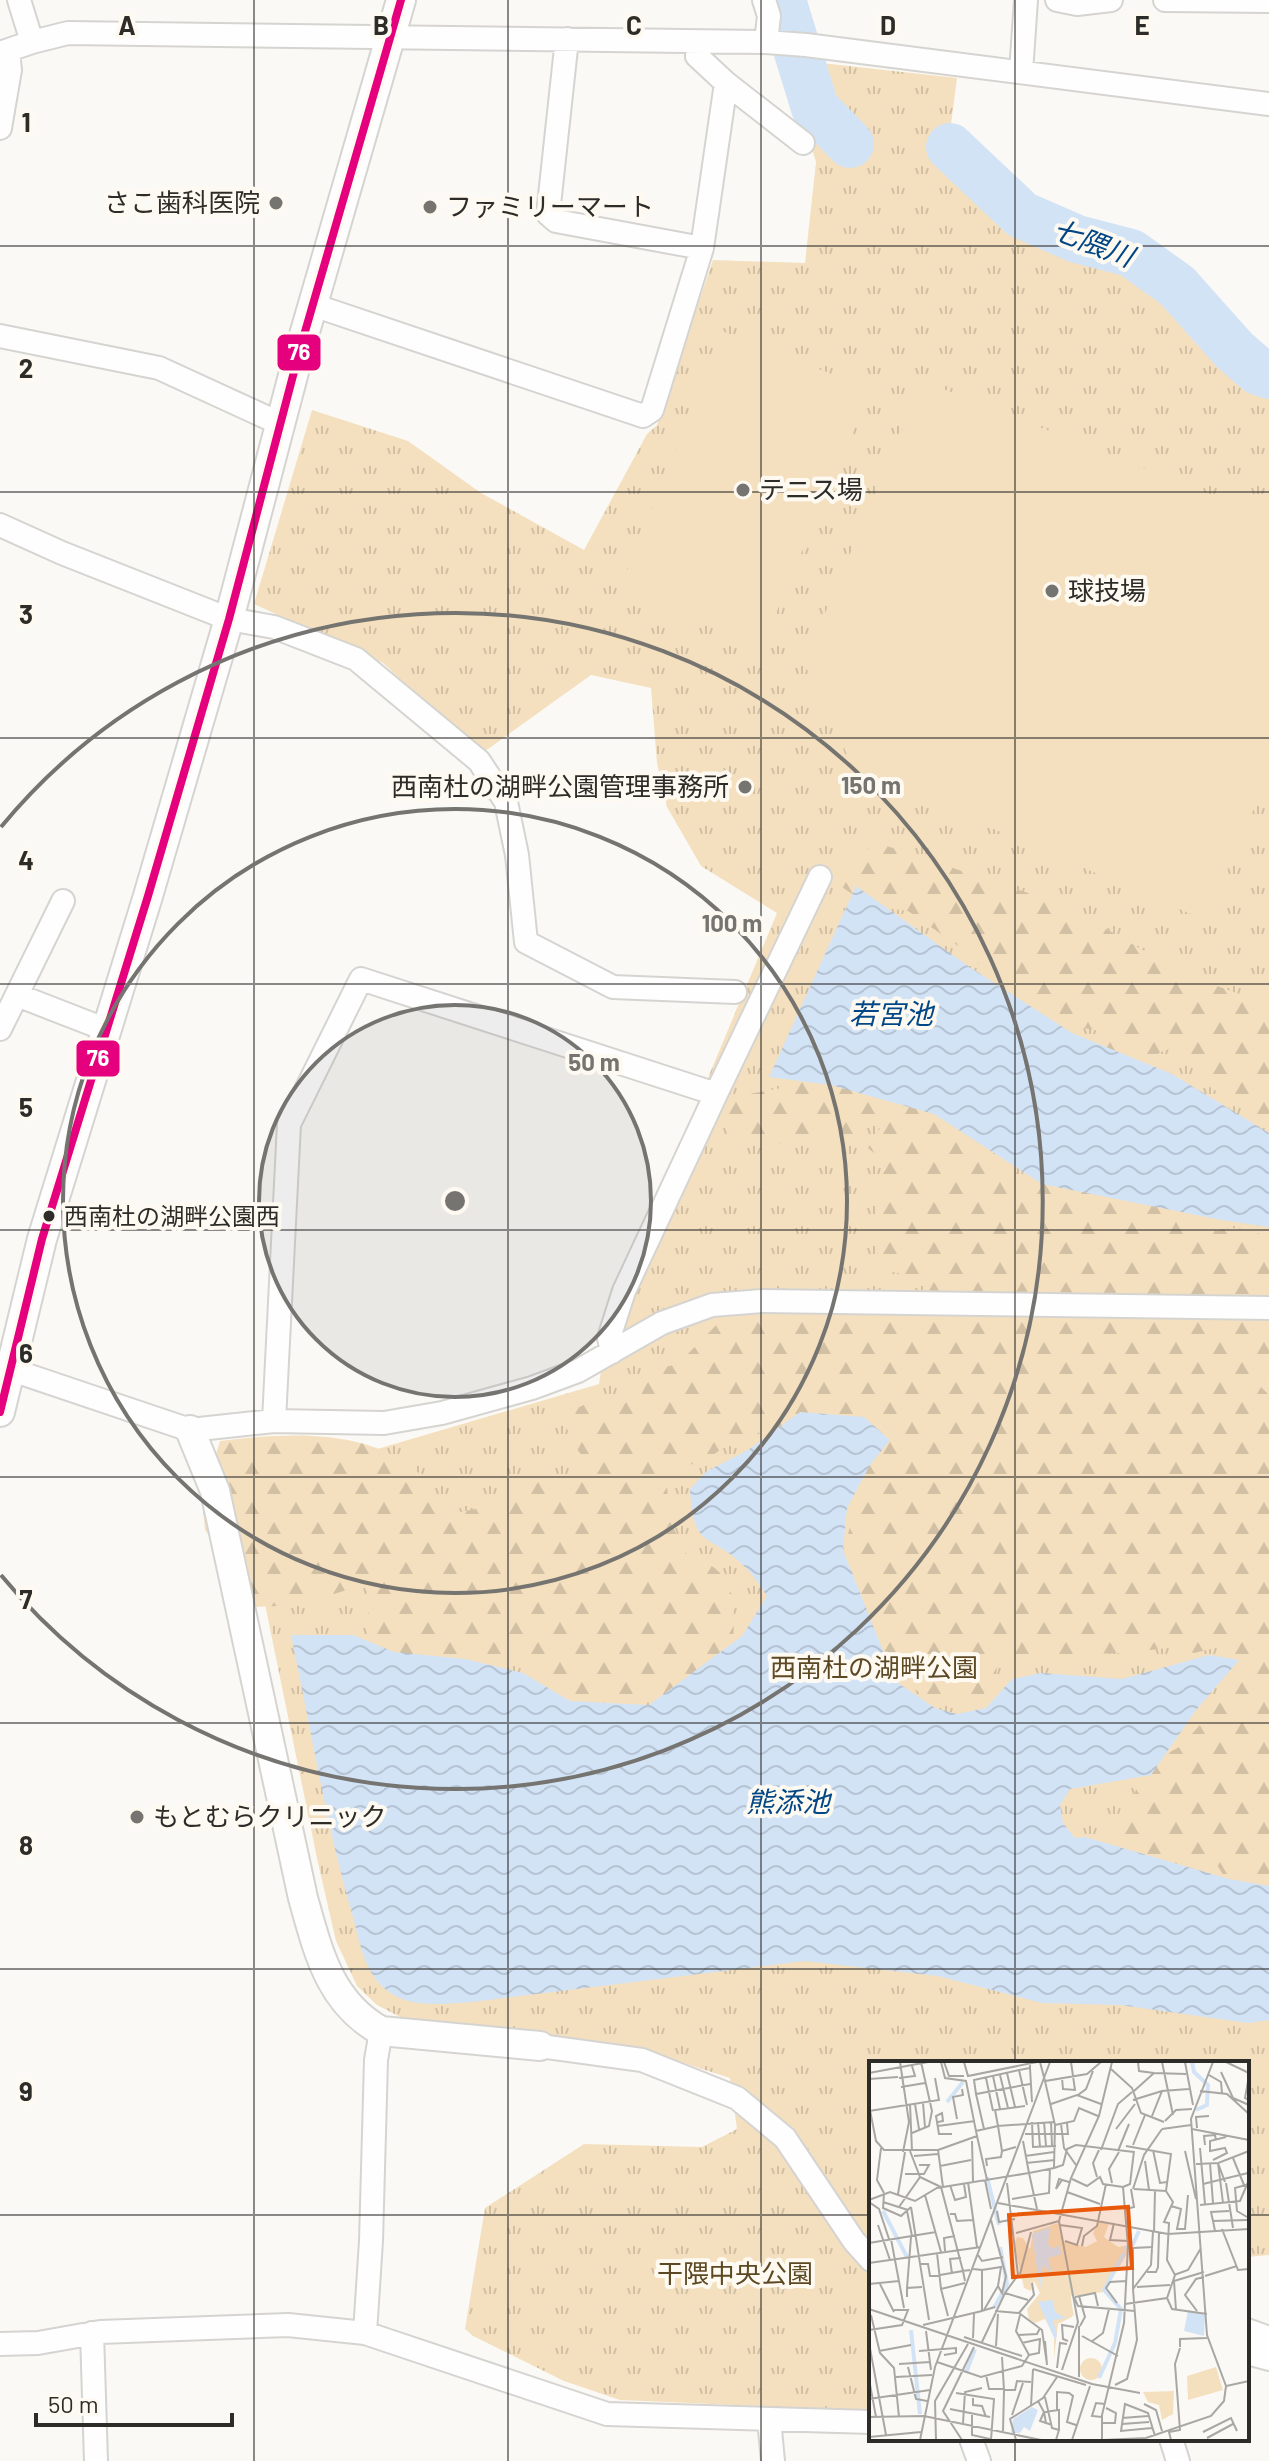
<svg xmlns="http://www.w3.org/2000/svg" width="1269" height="2461" viewBox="0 0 1269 2461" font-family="Barlow,'Noto Sans JP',sans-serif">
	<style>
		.grass { fill: url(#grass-tufts) }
		.forest { fill: url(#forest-firs) }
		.pitch { fill: #f4e0bf }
		.water { fill: url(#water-waves) }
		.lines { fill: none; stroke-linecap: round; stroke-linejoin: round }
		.river { stroke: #d3e3f6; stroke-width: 48 }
		.minor-casing { stroke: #d6d4d1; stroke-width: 26 }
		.tertiary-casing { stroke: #d6d4d1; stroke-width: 32 }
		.minor { stroke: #fefefe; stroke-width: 22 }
		.tertiary { stroke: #fefefe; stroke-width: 28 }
		.bus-1-casing { stroke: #fefaf2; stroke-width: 14 }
		.bus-1 { stroke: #e5007d; stroke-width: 8 }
		.grid { fill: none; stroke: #2d2c29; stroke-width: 2; stroke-opacity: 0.55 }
		.ring { fill: none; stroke: #757470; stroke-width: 4 }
		.poi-dot { fill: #757470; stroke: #fefaf2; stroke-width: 3 }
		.bus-dot { fill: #2d2c29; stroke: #fefaf2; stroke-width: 3 }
		.labels { text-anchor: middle; stroke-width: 8; stroke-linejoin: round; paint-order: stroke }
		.bus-label { font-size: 24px; fill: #2d2c29; stroke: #fefaf2; text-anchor: start }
		.poi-label { font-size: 26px; fill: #2d2c29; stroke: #fefaf2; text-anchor: start }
		.park-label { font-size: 26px; fill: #5c4822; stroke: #fefaf2 }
		.water-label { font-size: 28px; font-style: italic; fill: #024785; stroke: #fefaf2 }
		.inset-river { fill: none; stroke: #d3e3f6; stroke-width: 4 }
		.inset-road { fill: none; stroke: #a9a7a3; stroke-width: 2 }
		.view { fill: #e8590c; fill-opacity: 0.15; stroke: #e8590c; stroke-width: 4 }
		.inset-edge { fill: none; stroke: #2d2c29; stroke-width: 4 }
		.grid-label { font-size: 26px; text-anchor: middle; font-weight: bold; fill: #2d2c29; stroke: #fefaf2; stroke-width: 8; stroke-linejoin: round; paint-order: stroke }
		.centre { fill: #757470; stroke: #fefaf2; stroke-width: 4 }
		.ring-label { font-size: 24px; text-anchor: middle; font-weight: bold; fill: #757470; stroke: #fefaf2; stroke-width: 8; stroke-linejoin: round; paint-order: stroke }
		.line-badge { stroke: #fefaf2; stroke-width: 3 }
		.badge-label { font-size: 22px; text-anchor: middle; font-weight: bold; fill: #fff }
	</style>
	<defs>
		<pattern id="grass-tufts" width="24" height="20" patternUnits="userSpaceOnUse" patternTransform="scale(2)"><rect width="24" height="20" fill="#f4e0bf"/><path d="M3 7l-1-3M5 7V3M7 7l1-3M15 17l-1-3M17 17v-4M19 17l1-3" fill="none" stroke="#d2c0a4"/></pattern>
		<pattern id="forest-firs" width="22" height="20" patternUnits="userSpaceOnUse" patternTransform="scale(2)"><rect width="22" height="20" fill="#f4e0bf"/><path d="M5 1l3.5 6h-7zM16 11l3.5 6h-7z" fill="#d2c0a4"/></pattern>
		<pattern id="water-waves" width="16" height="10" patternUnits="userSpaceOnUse" patternTransform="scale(2)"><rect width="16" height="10" fill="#d3e3f6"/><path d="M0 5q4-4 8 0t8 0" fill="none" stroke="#b5c3d3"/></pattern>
	</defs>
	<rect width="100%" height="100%" fill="#fbf9f5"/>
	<path class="grass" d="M785 59 957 78 947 155 1017 221 1128 256 1183 303 1230 366 1269 383V2255L1247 2257V2063H871V2411L620 2400 564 2381 473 2336 465 2329 485 2208 584 2144 702 2147 737 2129 730 2078 631 2046 400 2017 377 2005 357 1986 336 1941 318 1863 232 1443 374 1450 599 1384 609 1314 777 913 701 866 667 807 657 763 651 688 591 675 481 754 383 663 254 604 312 410 408 441 481 493 584 550 647 434 657 425 713 260 805 263 816 162Z"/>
	<path class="forest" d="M878 843 1043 898 1094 922 1186 975 1248 997 1269 999V1123L1198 1080 1191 1054 1169 1049 1128 1064 1109 1056 1100 1031 1078 1027 1061 1015 1047 998 987 971 964 950 908 911 870 906 833 881 835 860 861 852Z
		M789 1071 948 1115 963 1144 975 1148 992 1140 1013 1155 1017 1175 1045 1173 1100 1189 1112 1204 1129 1192 1172 1202 1171 1217 1194 1208 1217 1231C1233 1224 1255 1230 1269 1239V1381L1258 1384 1269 1395V1896L1230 1886 1211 1855 1195 1857 1185 1879 1123 1849 1117 1823 1121 1807 1134 1795 1145 1766 1181 1746 1237 1684 1220 1664 1219 1647 1194 1653 1176 1647 1124 1653 1088 1654 1016 1665 999 1653 995 1682 983 1695 956 1700 926 1697 883 1666 838 1571 850 1527 841 1512 848 1490 864 1479 857 1447 798 1422 739 1438 711 1456 666 1475 670 1521 687 1555C744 1571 734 1612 732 1659L621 1720 532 1695 526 1659 506 1657 469 1672 367 1647 369 1583 299 1605 254 1607 245 1582 205 1530 202 1500 220 1441C284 1433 370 1427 421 1475 433 1486 439 1502 450 1514L510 1502 520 1480 547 1474 575 1476 589 1460C574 1453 568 1430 562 1415L586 1404 602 1407 616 1402 638 1403 645 1386 657 1369 678 1364 736 1305 917 1295 925 1288 918 1278 885 1270 875 1247V1200L885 1189 881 1173 883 1160 868 1148 880 1128 869 1124C861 1129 851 1136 842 1139 825 1143 742 1147 730 1136 724 1129 721 1115 721 1107L732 1097 782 1088Z"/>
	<path class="pitch" d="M722 331 870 389 762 647 619 591Z
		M923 381 1269 518V774L1214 901 1191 914 854 769 804 663Z"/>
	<path class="water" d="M856 886 968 966 1072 1033 1172 1074 1269 1133V1227L1221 1220 1042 1184 934 1114 831 1085 769 1077Z
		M800 1412 864 1417 890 1440 870 1465 847 1508 843 1550 895 1681 935 1708 957 1714 986 1708 1012 1679 1041 1673 1122 1679 1209 1655 1239 1660 1196 1710 1151 1775 1070 1789 1060 1805 1063 1823 1075 1838 1085 1837 1229 1879 1269 1886V2020L1248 2023 1120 2005 1042 2003 938 1976 804 1961 472 2002C441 2004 404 2010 380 1984 363 1966 359 1939 353 1917 326 1825 311 1729 291 1635H353L394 1652 465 1659 523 1673 570 1701 649 1705 742 1636 767 1596C760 1586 753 1574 744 1566 708 1531 693 1551 690 1489L707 1471 748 1450Z"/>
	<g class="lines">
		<path class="river" d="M782 0 815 108 850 144
			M950 147 1022 215 1077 239 1131 253 1177 286 1234 350 1258 371 1269 375"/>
		<defs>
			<path id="minor" d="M19 0 32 42
				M764 0 769 16 766 42
				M1057 0 1077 4 1111 0
				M1165 0 1269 1
				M567 39 548 214 556 221 702 248
				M0 53 32 42 68 33 766 42 806 45 1269 104
				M1021 72 1026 0
				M726 83 803 143
				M0 128 10 70 8 52
				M313 305 643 416 652 410 702 248 726 83 697 56 700 43
				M0 336 159 368 281 424
				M0 525 62 553 229 619 274 627 356 659 479 761 506 802 517 855 526 942 613 987 735 992
				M17 995 107 1030
				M0 1029 63 901
				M716 1094 820 877
				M0 1366 190 1430 274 1421 384 1423 442 1413 532 1388 578 1371 662 1323 712 1305 762 1301 1269 1308
				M274 1421 289 1124 361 979 716 1094 624 1291 609 1338 612 1352
				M540 2046 642 2060 737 2098 785 2138 854 2241 871 2260
				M1247 2330 1269 2338
				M92 2333 96 2461
				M365 2333 371 2241 376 2060 381 2031
				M0 2344 38 2343 100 2332 288 2325 365 2333 607 2414 871 2422
				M1247 2353 1269 2359
				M769 2419 773 2461
				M971 2439 979 2461
				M1171 2439 1178 2461"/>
			<path id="tertiary" d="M0 1412 42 1239 148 896 229 619 300 349 401 0
				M190 1430 215 1491 303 1898C318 1951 329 2002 381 2031L540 2046"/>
		</defs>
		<use href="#minor" class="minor-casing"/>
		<use href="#tertiary" class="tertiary-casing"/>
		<use href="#minor" class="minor"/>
		<use href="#tertiary" class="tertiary"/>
		<defs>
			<path id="bus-1" d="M0 1412 42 1239 148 896 229 619 300 349 401 0"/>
		</defs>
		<use href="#bus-1" class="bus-1-casing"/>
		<use href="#bus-1" class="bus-1"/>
	</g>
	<path class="grid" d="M254 0V2461M508 0V2461M761 0V2461M1015 0V2063M0 246H1269M0 492H1269M0 738H1269M0 984H1269M0 1230H1269M0 1477H1269M0 1723H1269M0 1969H1269M0 2215H871M1247 2215H1269M1015 2439V2461"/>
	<circle cx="455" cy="1201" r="196" fill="#757470" fill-opacity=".12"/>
	<g class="ring">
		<circle cx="455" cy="1201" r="196"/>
		<circle cx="455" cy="1201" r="392"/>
		<path d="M1 827A588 588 0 1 1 1 1575"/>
	</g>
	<g class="poi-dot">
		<circle cx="276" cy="203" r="8"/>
		<circle cx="430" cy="207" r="8"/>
		<circle cx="743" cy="490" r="8"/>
		<circle cx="1052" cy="591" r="8"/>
		<circle cx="745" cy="787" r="8"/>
		<circle cx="137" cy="1817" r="8"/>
	</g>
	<circle class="bus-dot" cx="49" cy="1216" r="7"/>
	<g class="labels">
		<g class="bus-label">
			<text x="64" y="1225">西南杜の湖畔公園西</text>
		</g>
		<g class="poi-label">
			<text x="260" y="212" text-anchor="end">さこ歯科医院</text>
			<text x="446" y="216">ファミリーマート</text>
			<text x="759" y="499">テニス場</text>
			<text x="1068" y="600">球技場</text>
			<text x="729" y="796" text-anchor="end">西南杜の湖畔公園管理事務所</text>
			<text x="153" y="1826">もとむらクリニック</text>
		</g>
		<g class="park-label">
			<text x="874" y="1677">西南杜の湖畔公園</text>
			<text x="735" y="2283">干隈中央公園</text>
		</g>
		<g class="water-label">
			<text transform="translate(1093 243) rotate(21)" y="10">七隈川</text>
			<text x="891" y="1024">若宮池</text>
			<text x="788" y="1812">熊添池</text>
		</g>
	</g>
	<g transform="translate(869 2061)">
		<rect width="380" height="380" fill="#fbf9f5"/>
		<path d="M230 160 240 163 235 176 249 186 259 184 258 193 235 231 202 235 203 256 189 263 185 297V275L176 258 166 262 160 258 158 248 171 232 165 220 162 230 155 227 145 184 148 176 154 177 161 188 164 170 190 162 194 180 217 186 228 180 224 172Z" fill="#f4e0bf"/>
		<path d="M190 162 188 174 199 194 207 192 206 185 210 188 205 228 221 191 208 234 200 229 205 255 185 250V239L197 237 196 221 181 222 175 231 171 223 173 207 183 210 180 197 193 189 177 181 182 164Z" fill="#f4e0bf"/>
		<path d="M219 200a12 12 0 1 1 24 0a12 12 0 1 1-24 0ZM211 308a11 11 0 1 1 22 0a11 11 0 1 1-22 0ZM347 306 354 329 319 339 318 315ZM305 330 304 353 293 359 290 344 279 341 274 331Z" fill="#f4e0bf"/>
		<path d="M181 166 179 183 184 188 189 184 193 193 179 197 183 212 174 204 171 229 163 173ZM184 239 186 251 197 257 184 259 188 274 186 279 169 241ZM319 249 336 254 335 275 315 270ZM163 346 169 349 161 370 155 366 151 372H142L144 358Z" fill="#d3e3f6"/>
		<path class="inset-river" d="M323 1 325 11 339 24 338 44 327 49M78 41 94 21M118 116 130 164M14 150 38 196M255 188 264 183 270 170M125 247 138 223 131 186M42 269 51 353M246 282 252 248 235 229 255 192M97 312 106 288M230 317 246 282"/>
		<path class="inset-road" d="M31 1 40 61 34 91M72 1 76 17 97 20 108 75 69 89 74 126M75 1 80 15H95M95 1 99 15 168 1M171 1 176 20 218 13 232 1M278 1H269L270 10 285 12M293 1 304 54M316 1 324 44M344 1 322 58 338 274 357 325M357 1 380 12M161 7 163 41M242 8 263 27 272 52 295 61M150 9 105 19 107 33 161 23M352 11 364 37 380 44M0 12 59 1M138 12 146 46M131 14 139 47M340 14 352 21 353 32M124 15 131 48M380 15 376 37 380 39M30 17 46 15 43 5M117 17 124 50M193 17 194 28 206 29 202 1M0 18 29 16M176 20 186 64 185 107 194 104 198 88 207 84 265 91M32 26 56 22M265 30 285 12 317 13M331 30 358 33 380 53M107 33 115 68M209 34 217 28 224 10M264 39 293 30M54 42 56 66M41 43 43 90M46 43 50 68M182 43 208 34 232 43M0 44 7 80 15 89H69M158 44 150 9 161 7V1M156 45 126 49 129 65 185 61M0 50 70 39 66 17M283 55 293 30 320 28M88 58 84 36 94 34 93 28M296 60 307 49 323 48M69 61 74 60 73 52 67 55 70 73H83M163 61 164 86 187 85M169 61 171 86M175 61 177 85M182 61 183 85M192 63 195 87 207 104M186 64 205 60 210 47 229 55M69 65 106 60M328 67 327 56 340 55M247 68 266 43M293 68 322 64M323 68 380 79M107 70 129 65 133 90 147 86M43 72 60 65 63 50 52 1M156 73H199L198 62M108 75 118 119M103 80 104 120M264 84 276 54M336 84 335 75 346 74 347 79M12 87 8 119 15 132M331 87 336 143M232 89 249 43 263 31M284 89 291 122 298 121M249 90 260 63M316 90 327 138M45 95 69 93M156 95 185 91M364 97 375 124M344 99 358 92 356 87 341 90V80L357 76M276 100 280 129M157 102 186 99M341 102 344 142M327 103 349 102 354 142M71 105 102 99M118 105 117 98 132 96 133 90M36 113H55L60 104H50M51 116 72 126 94 210 101 209M228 116 224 102 230 89M203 118 218 125 231 116 234 123 254 126M116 119 122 148M193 119 187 128 190 118 200 121M99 121 108 186M356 121 349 102 380 90M138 122 149 214 136 232 159 239M243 122 240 108 250 91M357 122 364 167M334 123 379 112M81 124 86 139 97 136 95 123M254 126 261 123 265 90M264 128 275 94 293 68M265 128 297 130M198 131 231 143M15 133 14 147 32 155 42 146M29 133 36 91M56 134 72 191M143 138 180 132 181 107M0 139 21 131 46 140 68 127 160 112 154 80M0 141 10 148 20 178M14 141 39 149M129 142 299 173 380 168M331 144 371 140 380 119M302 145 312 148 308 168H316L319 134M30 146 51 116 41 90M42 146 60 259M168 148 160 112 185 107M257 148 265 146 262 128M38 150 43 175M128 150 130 161 146 158M81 153H86L88 160 104 159M378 156 368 150 366 127 380 123M122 159 137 215 133 232 129 225M344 160 342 151 360 150M245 162 241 179 259 180M9 164 21 199M191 164 213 167 208 184 196 180M353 168 369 209 380 208M346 170 344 160 378 159M285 171 286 130M147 172 190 160M22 178 35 247M0 182 67 171M213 185 215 175 228 165 237 123M76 190 75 177 86 175M68 192 72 228 96 222M109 194 113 200 134 196M0 202 112 186M51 203H59L61 215H70M104 208 113 209V250L126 246M113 209 132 206 129 225 115 249M278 211H287L289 206 290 172M83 213 81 198 92 197M151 213 162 171M71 214 94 210 96 220M305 214 319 209 332 187M336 215 368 205M0 223 30 220M11 223 25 251M268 226 301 224M38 227 42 176M72 228 79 255M264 228V187L284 186M210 235 216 256 211 265M38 236V227L53 226M205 236 209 245 266 250M206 236 226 232 229 245M298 237 303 248 338 253M248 242 237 227 241 221 257 220M256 243 298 237 306 214 298 199 300 162 295 161 304 141 297 130 302 93 257 85M0 248 223 323 271 332M307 249 305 220 335 211M126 250 150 252 173 269 178 303M328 250 316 234 327 218 335 216M150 252 165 234 163 222M2 254 11 292 25 307 30 356M54 264 113 250M0 269 33 264 39 249H25M57 270 62 309M149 274 168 273 171 267M213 275 249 295M95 276 153 295M104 277 105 253M176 280 178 304M199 280 194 278 193 264 205 266M113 281 136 232M222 281 234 272 240 248M0 282 17 374M153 282 171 278 170 292 160 294M127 285 129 253M311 286V278L338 277M10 290 42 284M50 290 87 287V292L75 294M133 296 135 329H146L148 320 162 321M68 301 112 316 153 305 160 294 147 270 151 254M30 303 61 301M39 306 47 338 58 340M188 307 191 282 198 283M164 308 217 324M193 309 209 261 190 160 202 117 230 55 243 1M117 314 120 328H135M27 316 63 314M210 316V265M0 318 7 356M246 324 258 318 268 279 264 228 282 204 284 170M87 332 125 338 122 379M176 336 183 367 190 369 187 379M104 337V344L113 345 117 356M0 338 61 329M169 340 175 351 171 360 177 362M275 343 287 349 293 370M162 345 164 308M81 348 121 356M188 349V331L200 332 204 335 198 361 207 364M103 354V374L121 378M143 354 154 322M0 356 55 355 172 379M233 356 223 355 227 342 236 343M253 357 279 355M94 362 96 331 113 327M234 362H246L247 352 237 347M253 363 280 361M183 364 177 362 175 351 190 349V369M283 367 252 370 256 343 279 352 286 375M134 370 135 329M334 371 362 357 368 370M0 376 52 371M338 377 364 363M51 379 66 306 181 1M67 379 66 340 99 283M93 379 74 350 105 286M147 379 141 358 174 337 188 316M203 379 221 325M233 379V354L255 262 259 185 254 126M234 379 277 377 342 355 355 340 357 325 380 320M302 379 300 371 311 369 306 303 311 287"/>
		<path class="view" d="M259 146 263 207 144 216 140 154Z"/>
		<rect width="380" height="380" class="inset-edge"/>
	</g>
	<g class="grid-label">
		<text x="127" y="35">A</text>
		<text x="381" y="35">B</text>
		<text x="634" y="35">C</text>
		<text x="888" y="35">D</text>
		<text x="1142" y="35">E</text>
		<text x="26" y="132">1</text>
		<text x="26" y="378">2</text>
		<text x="26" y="624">3</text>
		<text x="26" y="870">4</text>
		<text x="26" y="1117">5</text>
		<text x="26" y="1363">6</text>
		<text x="26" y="1609">7</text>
		<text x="26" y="1855">8</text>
		<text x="26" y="2101">9</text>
	</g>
	<circle cx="455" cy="1201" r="12" class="centre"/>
	<g class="ring-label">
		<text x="871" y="794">150 m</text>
		<text x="732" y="932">100 m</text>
		<text x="594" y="1071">50 m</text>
	</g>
	<g class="line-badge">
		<rect x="276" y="333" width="46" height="39" rx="8" fill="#e5007d"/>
		<rect x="75" y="1039" width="46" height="39" rx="8" fill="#e5007d"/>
	</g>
	<g class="badge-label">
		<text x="299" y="360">76</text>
		<text x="98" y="1066">76</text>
	</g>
	<path d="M36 2413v12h196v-12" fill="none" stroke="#2d2c29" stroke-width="4"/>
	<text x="48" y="2413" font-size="24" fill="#2d2c29" stroke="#fefaf2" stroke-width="6" paint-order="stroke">50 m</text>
</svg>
